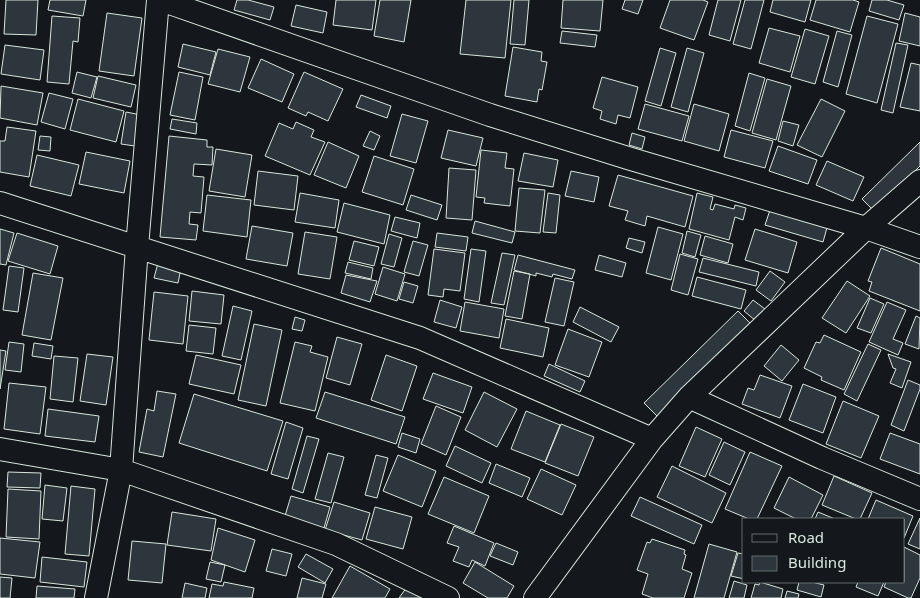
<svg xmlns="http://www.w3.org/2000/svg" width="920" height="598" viewBox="0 0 920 598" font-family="'Noto Sans',sans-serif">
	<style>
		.building { fill: #2c363c; stroke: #d8e6dc }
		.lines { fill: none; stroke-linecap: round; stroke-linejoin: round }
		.minor-casing { stroke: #d8e6dc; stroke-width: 24 }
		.minor { stroke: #14181c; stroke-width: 22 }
	</style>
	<rect width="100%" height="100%" fill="#14181c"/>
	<path class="building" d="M6 0H38L36 35 4 34Z
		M50 0H86L83 16 48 10Z
		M237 0H248L274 7 270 20 234 10Z
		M336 0H376L372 30 333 25Z
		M380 0H411L404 42 374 36Z
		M466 0H511L505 58 460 54Z
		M514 0H529L525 45 510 44Z
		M563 0H603L600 31 561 28Z
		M625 0H643L638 14 622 9Z
		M670 0H703L708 2 694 40 660 28Z
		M718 0H741L730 41 709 35Z
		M745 0H764L751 49 733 44Z
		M773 0H811L805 22 770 12Z
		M816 0H853L859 2 850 32 810 20Z
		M872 0H887L904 5 899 20 869 11Z
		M296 5 327 12 323 33 291 26Z
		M107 13 142 18 134 76 99 71Z
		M905 13 920 17V46L899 41Z
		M52 16 80 18 78 42 73 41 69 84 47 82Z
		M867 16 898 24 877 103 846 94Z
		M769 28 800 36 790 72 759 63Z
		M805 29 829 36 815 84 791 77Z
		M562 31 597 35 595 47 560 43Z
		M837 31 852 35 838 87 823 82Z
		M896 43 908 45 893 113 881 110Z
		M183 44 216 52 210 75 178 67Z
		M5 45 44 50 40 80 1 74Z
		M513 47 542 52 541 61 547 62 542 90 539 89 537 102 505 96Z
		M660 48 676 53 661 106 645 101Z
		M687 48 704 53 688 112 671 107Z
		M218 49 250 57 240 92 208 84Z
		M261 59 294 74 282 102 248 88Z
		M911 63 920 65V111L900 107Z
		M77 72 97 77 91 98 72 93Z
		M179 72 203 77 195 120 170 115Z
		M304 72 343 89 328 121 308 112 306 116 288 108Z
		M749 73 765 78 750 131 735 126Z
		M98 76 136 85 131 107 93 98Z
		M602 77 638 87 630 118 618 115 616 124 600 119 602 111 593 108Z
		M767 79 791 86 776 140 752 133Z
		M1 86 43 93 37 125 0 118Z
		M49 93 73 99 65 129 41 122Z
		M361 95 391 106 387 118 356 107Z
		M78 99 124 111 116 142 70 130Z
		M821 99 845 111 822 157 797 145Z
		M645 104 689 116 682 141 638 129Z
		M694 104 729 114 719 151 684 141Z
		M126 112 141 115 135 146 121 144Z
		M402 114 428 121 416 163 390 156Z
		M172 119 197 123 196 134 170 129Z
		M783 121 799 125 793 146 778 141Z
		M296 122 314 130 311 137 325 142 310 175 265 156 279 123 293 129Z
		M7 127 36 131 29 177 0 172V141H5Z
		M448 130 483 138 476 166 441 158Z
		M731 130 773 141 765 168 724 157Z
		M370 131 380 136 374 150 363 146Z
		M632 133 645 137 642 149 629 145Z
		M40 136 51 137 50 151 38 150Z
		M169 136 207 140V147H213L212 165 194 164 193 176 204 177 201 213 190 212 189 224 198 225 196 240 160 237Z
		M328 142 359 156 346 188 314 175Z
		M920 142V166L874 211 862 199Z
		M778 146 817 160 808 184 769 171Z
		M216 149 252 155 245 197 209 191Z
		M481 150 507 153 505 168 514 169 510 206 484 203 485 198 476 197Z
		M86 152 130 161 124 193 79 184Z
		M524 153 558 160 553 187 518 181Z
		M37 155 79 165 71 196 30 186Z
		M374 156 414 169 403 205 362 192Z
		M827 161 864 177 853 201 816 185Z
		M449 168 476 170 472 220 446 218Z
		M258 171 298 176 294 210 254 205Z
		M571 171 599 177 594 202 565 196Z
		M618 175 693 196 685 227 647 216 645 226 625 220 628 211 609 206Z
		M519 188 545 190 540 233 515 231Z
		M300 193 339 200 335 228 295 222Z
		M548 193 560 195 556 233 543 232Z
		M697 193 713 197 710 209 713 210 715 204 734 209 735 205 746 208 743 220 735 217 729 240 689 229Z
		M207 195 251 200 247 237 203 231Z
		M411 195 442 205 437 220 406 210Z
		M344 203 390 215 384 244 337 232Z
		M771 207 828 224 823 242 765 225Z
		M395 217 420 223 417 238 391 231Z
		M475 221 515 232 512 243 472 233Z
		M252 226 293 233 287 266 246 259Z
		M658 227 683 234 671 280 646 273Z
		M0 229 14 233 6 265 0 264Z
		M755 229 797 242 788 273 745 260Z
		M687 231 701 235 695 257 682 253Z
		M305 232 337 237 330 279 298 274Z
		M17 233 58 246 50 274 8 261Z
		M437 233 468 237 466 251 435 247Z
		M389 234 402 238 394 267 381 264Z
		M705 236 733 244 728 263 700 255Z
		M629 238 645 242 642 253 626 248Z
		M354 241 379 247 374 266 349 260Z
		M413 241 428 245 419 276 404 272Z
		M881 248 920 264V311L869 291 872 282 868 281Z
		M434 249 465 253 460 291 444 289 443 297 428 295Z
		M471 249 486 251 479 302 464 299Z
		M502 253 515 255 504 305 491 303Z
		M680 254 698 259 688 295 671 290Z
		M518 255 575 270 572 279 553 274 552 277 536 273V276L514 270Z
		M599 255 626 263 622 277 595 270Z
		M703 258 759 272 756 286 699 272Z
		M348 262 373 268 371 279 345 273Z
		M158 263 181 268 178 283 154 278Z
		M9 266 24 268 18 312 3 310Z
		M383 267 405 274 397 301 375 294Z
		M514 271 530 274 522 319 505 316Z
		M770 271 785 282 771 301 756 290Z
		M33 273 63 278 51 340 22 335Z
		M346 275 377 281 370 302 341 293Z
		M697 277 746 290 741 309 692 296Z
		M555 278 574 282 564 326 545 322Z
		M847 281 870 296 846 333 822 318Z
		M404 282 418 286 413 303 399 299Z
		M192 291 224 295 221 324 189 321Z
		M154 292 188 296 183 344 149 340Z
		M870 298 884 304 871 333 857 328Z
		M440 300 462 307 456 328 434 322Z
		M753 300 765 309 756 321 744 311Z
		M465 302 504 309 499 338 460 331Z
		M887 302 906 310 893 339 903 343 898 355 869 342Z
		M233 306 252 311 241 360 222 356Z
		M580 307 619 327 611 342 573 322Z
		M738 311 754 327 660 419 644 403Z
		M916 316 920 318 919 349 905 344Z
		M295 317 305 320 302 331 292 329Z
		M506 319 549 328 543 357 500 348Z
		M254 324 282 330 266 406 238 400Z
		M189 325 216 328 213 354 186 351Z
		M568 329 602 342 589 377 555 365Z
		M824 335 861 352 844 390 821 380 822 377 804 368 816 342 820 343Z
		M337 337 362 344 350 385 326 378Z
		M9 342 24 344 21 372 5 370Z
		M295 342 312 346 310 352 328 357 315 411 280 403Z
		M34 343 53 346 51 359 32 356Z
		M868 344 881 350 857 401 844 394Z
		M781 345 799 360 782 381 764 366Z
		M0 350 6 351 0 389Z
		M87 354 113 357 106 405 80 401Z
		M888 354 911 362 902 388 890 383 896 369 893 368Z
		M196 355 241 365 234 394 189 384Z
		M386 355 417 366 402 411 371 400Z
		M54 356 78 358 73 402 50 399Z
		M549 364 585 381 580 392 544 376Z
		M433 373 472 387 463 413 423 399Z
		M760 375 792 386 780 418 742 404 748 388 754 390Z
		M908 380 920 385V389L904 431 891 425Z
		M9 383 46 387 40 434 4 429Z
		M803 384 836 397 823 433 789 420Z
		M157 391 176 394 163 457 139 452 147 409 154 411Z
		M325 392 405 417 396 444 316 418Z
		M484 392 517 409 497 447 465 430Z
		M194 394 283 421 267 471 179 443Z
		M843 401 879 416 861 458 826 444Z
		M436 406 461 417 446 455 421 444Z
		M48 409 99 416 95 442 45 436Z
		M526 411 560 425 545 462 511 449Z
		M286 422 303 428 288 479 271 474Z
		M561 424 594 437 578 476 545 463Z
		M696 427 722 439 705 477 679 466Z
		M402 433 420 439 416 453 398 447Z
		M890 433 920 444V474L880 459Z
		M307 436 319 439 303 493 292 489Z
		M724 442 745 452 730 485 709 475Z
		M455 446 491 463 482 483 446 466Z
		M750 452 782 466 757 519H749L725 509Z
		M328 453 344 457 331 503 315 499Z
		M376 455 388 458 377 498 365 495Z
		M398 455 436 471 422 507 383 491Z
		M496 464 530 478 522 497 489 483Z
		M672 466 726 493 712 523 657 497Z
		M541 469 576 485 562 515 527 499Z
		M8 472 41 473 40 488 7 487Z
		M834 476 872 493 860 519H856L822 505Z
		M444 477 489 496 474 533 428 514Z
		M789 477 823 495 811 519H796L774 508Z
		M45 485 67 488 63 521 42 519Z
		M71 486 95 489 89 556 65 554Z
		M8 489 41 491 39 539 6 537Z
		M291 496 330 507 324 528 285 516Z
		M640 497 702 525 694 544 631 516Z
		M876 500 913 516 904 538V519H868Z
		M334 502 370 513 362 540 325 530Z
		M375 507 412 517 403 549 366 539Z
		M172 512 216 519 211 551 167 545Z
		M818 512 835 519H815Z
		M920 518V549L908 544Z
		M454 526 494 543 485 566 472 560 469 567 453 561 459 547 447 543Z
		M218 528 255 540 245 572 211 560Z
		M0 538 40 542 35 578 0 574Z
		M652 539 685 550 684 554 686 555 682 569 692 573 684 598H653L642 594 648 574 637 570 647 542 650 543Z
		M132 541 166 544 162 583 128 580Z
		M496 543 518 552 513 565 490 556Z
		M709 544 737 552 724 598H694Z
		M904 547 920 555V578L911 598H908L884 587 886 582H904Z
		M272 549 292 554 286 576 266 571Z
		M738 553 744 554V579L731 576Z
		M306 554 333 569 325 583 298 567Z
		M42 557 87 562 84 587 40 582Z
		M210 562 225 565 221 582 206 579Z
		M475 562 514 586 507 598H488L463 583Z
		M350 566 390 589 385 598H332Z
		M0 577 12 578 10 598H0Z
		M302 578 326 584 322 598H297Z
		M734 581 747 585 744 598H729Z
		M224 582 254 588 252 598H209L212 584 223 586Z
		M760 582 783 589 781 598H751L755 584 759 585Z
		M799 582H812L824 585 821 597 797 590Z
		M858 582H884L878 596 856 587Z
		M185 583 207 588 205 598H182Z
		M37 586 75 589 74 598H36Z
		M407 587 422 598H399Z
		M787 591 799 594 798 598H785Z"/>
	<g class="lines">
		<defs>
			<path id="minor" d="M161 0 490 115 631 159 866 228 920 247
				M0 203 420 338 652 439
				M689 397 822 458 920 499
				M0 449 121 470 336 544 448 598
				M96 598 121 470 137 247 158 0
				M535 598 652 439 689 397 866 228 920 181"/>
		</defs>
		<use href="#minor" class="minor-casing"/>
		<use href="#minor" class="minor"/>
	</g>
	<rect x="742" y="518" width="162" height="65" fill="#14181c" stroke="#626a69"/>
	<rect x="752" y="534" width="25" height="8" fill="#14181c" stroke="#626a69"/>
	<text x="788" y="543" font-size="15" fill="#d8e6dc">Road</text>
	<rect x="752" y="556" width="25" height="15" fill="#2c363c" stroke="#626a69"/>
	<text x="788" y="568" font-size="15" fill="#d8e6dc">Building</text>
</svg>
